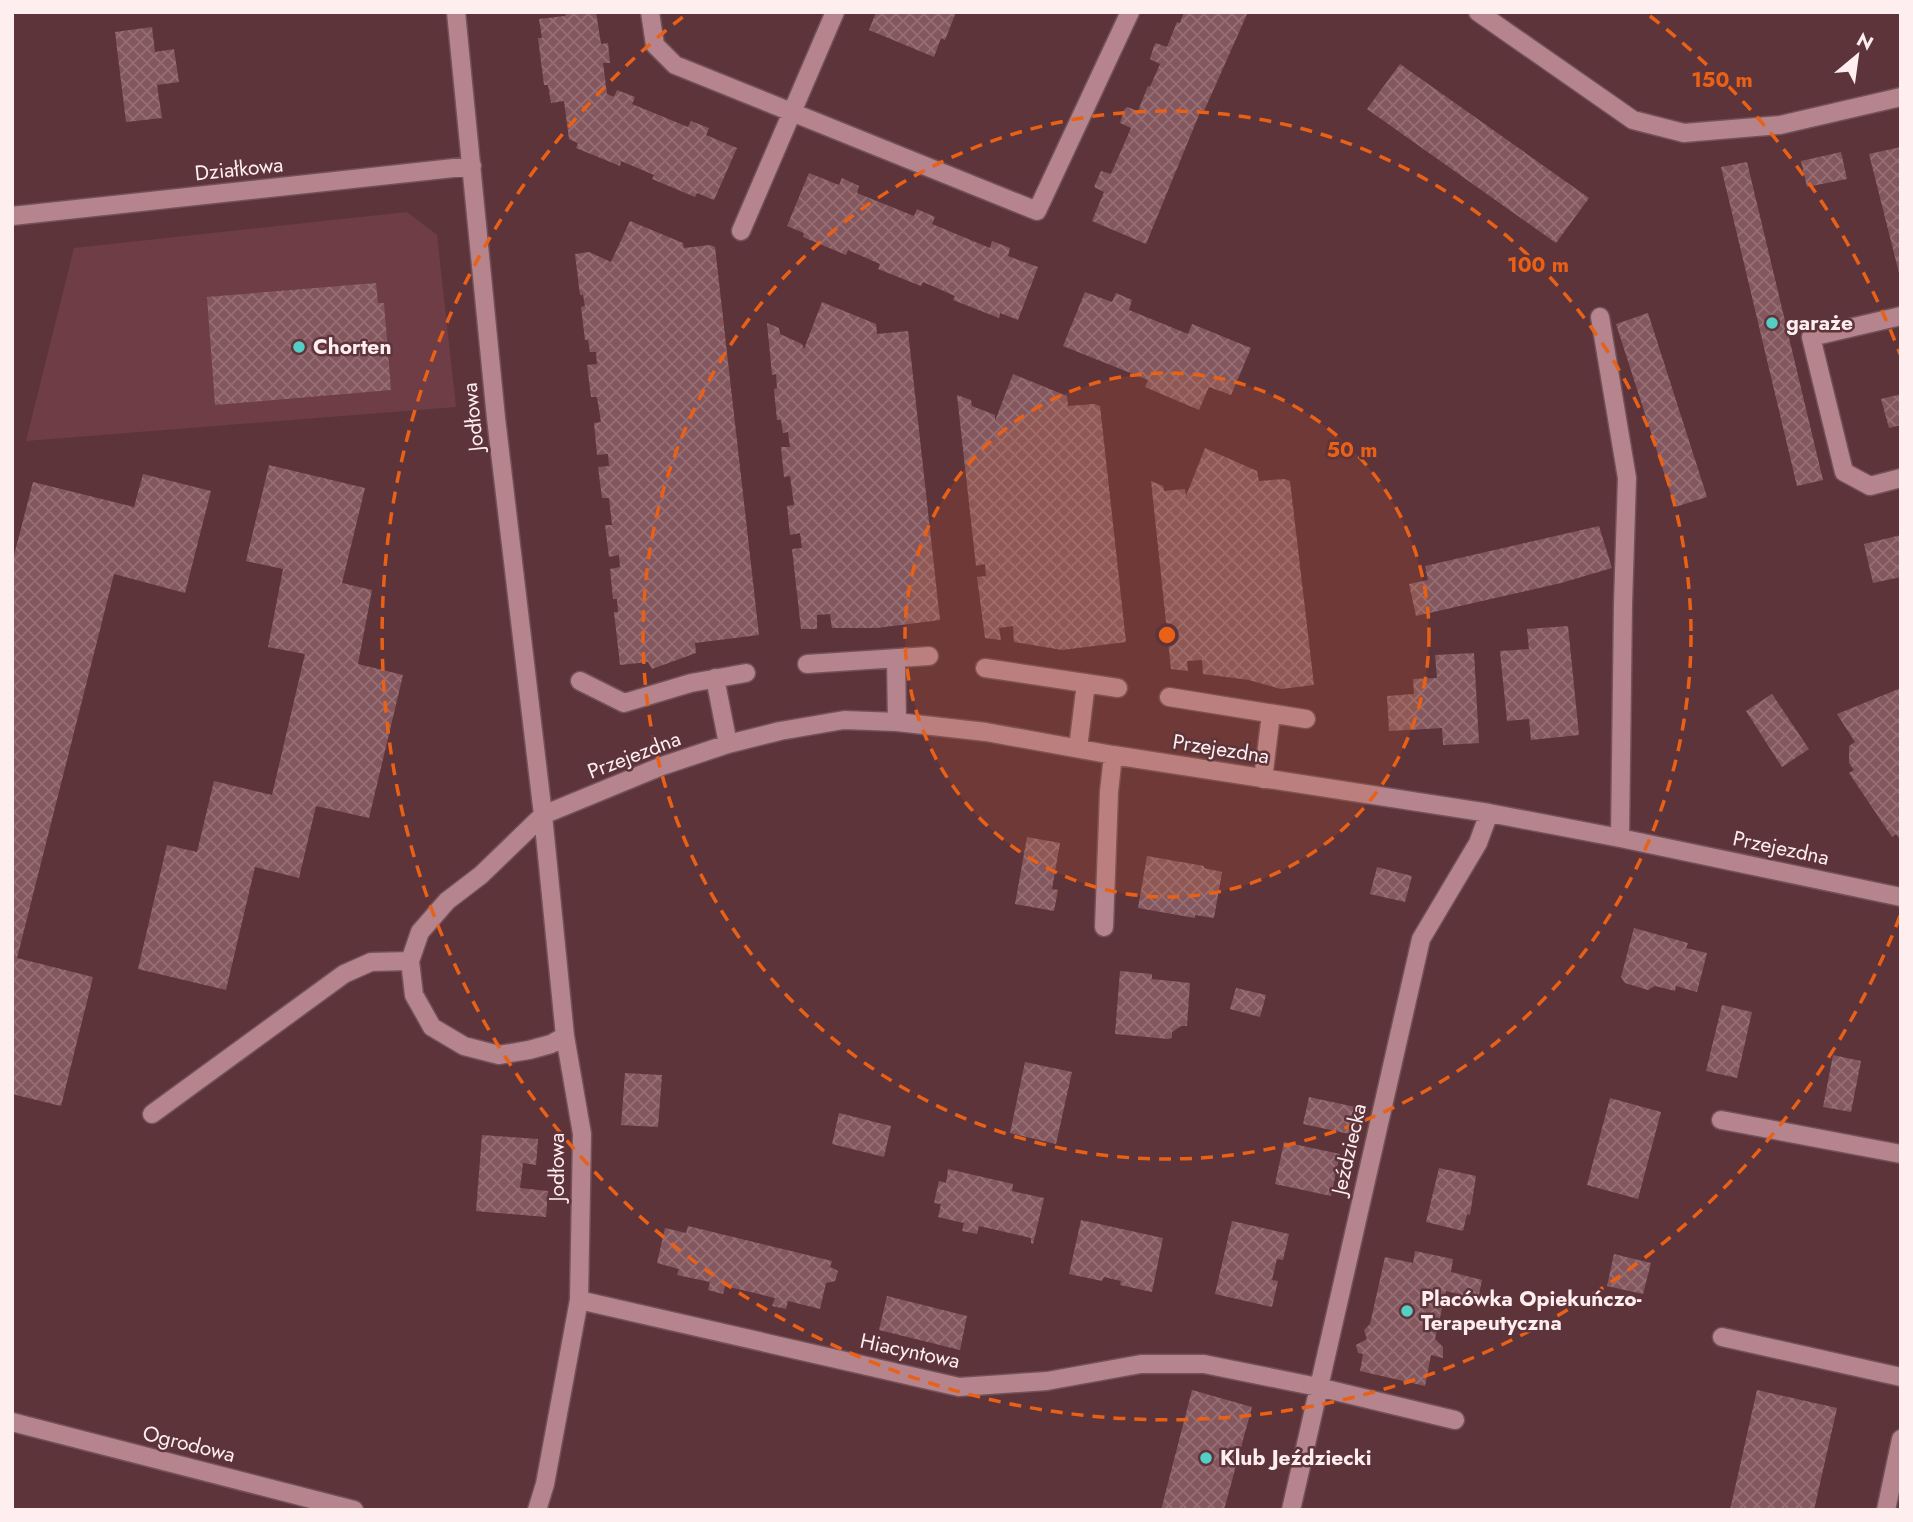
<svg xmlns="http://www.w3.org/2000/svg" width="1913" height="1522" viewBox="0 0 1913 1522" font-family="Jost,sans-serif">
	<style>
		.built { fill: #6e3d46 }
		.building { fill: url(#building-cross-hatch) }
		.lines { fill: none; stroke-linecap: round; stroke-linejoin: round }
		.minor-casing { stroke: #725158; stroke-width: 21 }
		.minor { stroke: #b5848c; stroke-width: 18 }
		.ring { fill: none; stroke: #e96017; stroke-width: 3.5; stroke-dasharray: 12 9 }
		.poi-dot { fill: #55cec5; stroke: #5e343b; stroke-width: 2.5 }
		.labels { text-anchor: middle; stroke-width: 5; stroke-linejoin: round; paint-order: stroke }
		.street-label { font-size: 21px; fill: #feeef0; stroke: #5e343b }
		.poi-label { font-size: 21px; font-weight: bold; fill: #feeef0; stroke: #5e343b; text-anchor: start }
		.centre { fill: #e96017; stroke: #5e343b; stroke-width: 3.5 }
		.ring-label { font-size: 21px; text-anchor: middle; font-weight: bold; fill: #e96017; stroke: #5e343b; stroke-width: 5; stroke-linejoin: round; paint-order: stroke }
	</style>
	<defs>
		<pattern id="building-cross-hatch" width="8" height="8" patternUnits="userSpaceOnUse" patternTransform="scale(1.75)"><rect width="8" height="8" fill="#84575e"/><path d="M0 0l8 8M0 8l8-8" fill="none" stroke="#966f75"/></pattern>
	</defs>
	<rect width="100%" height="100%" fill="#5e343b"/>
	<path class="built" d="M407 212 437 235 456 407 26 441 74 248Z"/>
	<path class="building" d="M567 12H573L574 14 596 12 601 44 608 43 610 63H603L607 94 614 97 617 90 635 97 632 104 688 127 691 121 709 128 706 135 737 148 714 200 697 193 695 197 652 179 654 175 621 161 620 166 576 148 578 143 569 139 564 101 551 103 548 85H544L538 38H542L539 19 565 16Z
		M876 12H956L945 40 941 38 934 57 869 30Z
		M1184 12H1248L1204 111 1201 110 1146 244 1092 221 1104 192 1094 187 1101 171 1111 174 1131 128 1120 123 1124 110 1127 107 1138 111 1148 86 1150 87 1160 64 1150 59 1154 46 1156 43 1167 47 1177 22 1180 23Z
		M152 27 155 52 174 49 179 82 157 85 162 118 126 122 115 32Z
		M1400 64 1589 198 1556 243 1367 109Z
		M1901 147V276L1900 277 1869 154Z
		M1841 152 1847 179 1807 187 1801 161Z
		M1747 162 1823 480 1797 486 1721 167Z
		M809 173 839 185 842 178 859 186 857 193 914 216 917 209 935 217 932 224 990 248 992 241 1010 248 1008 256 1038 267 1018 320 1000 313 999 318 953 300 955 296 923 282 921 286 878 269 880 264 848 250 846 255 803 237 804 233 787 226Z
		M630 221 683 243 684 248 710 245 715 247 759 635 695 643 696 653 652 669 648 662 620 665 614 612H618L617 599H613L610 569 620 567 619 555 609 557 605 525H612L609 498H602L598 467 609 466 608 454 597 455 594 423 601 422 597 397H591L587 365 597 364 596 352H590L588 340H585L581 307 585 306 583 295H580L575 254 589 252 611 262Z
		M376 283 378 303H384L391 390 215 405 207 297Z
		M1085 292 1112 302 1116 293 1132 300 1129 310 1188 334 1192 324 1251 348 1231 395 1209 387 1199 410 1145 387 1148 380 1063 346Z
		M822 302 876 324 877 334 908 331 940 620 877 628H832L830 614 817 615V629H801L792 549 802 548 800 533 790 535 787 506 794 505 790 476 784 477 781 447H790L788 432 783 433 781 420H777L774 389 777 388 776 374 772 375 767 323 779 328 780 334 802 344 804 349Z
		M1648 313 1707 497 1675 507 1616 324Z
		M1013 374 1067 396 1068 406 1094 404 1100 406 1126 642 1062 650 1014 642 1013 626 999 628 1001 640 985 638 977 577 986 576 985 564 976 566 957 395 971 400 972 406 995 415V421Z
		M1901 394V425L1889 428 1881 399Z
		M1205 448 1257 471 1259 481 1284 479 1290 481 1314 685 1281 689 1249 680 1203 674 1202 660 1187 661 1188 671 1171 669 1151 481 1163 486 1164 491 1185 489 1186 496Z
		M269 465 365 488 342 583 372 590 358 664 403 675 369 818 316 806 299 878 255 867 226 990 138 969 167 845 197 852 214 781 272 795 305 654 268 647 283 569 246 561Z
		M143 474 211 491 185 593 114 574 17 958 93 977 61 1106 12 1094V563L33 482 134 507Z
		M1599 526 1612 568 1561 583 1416 616 1409 584 1428 580 1425 566Z
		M1901 535V577L1873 583 1864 544Z
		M1568 626 1579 735 1531 740 1529 719 1507 721 1500 651 1529 649 1527 629Z
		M1474 653 1479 743 1443 745 1442 728 1389 731 1387 696 1414 694 1413 679 1437 678 1435 655Z
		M1901 688V841L1896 834 1892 837 1849 773 1854 770 1849 763V746L1855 742 1837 714Z
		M1772 694 1809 749 1782 767 1746 711Z
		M1027 837 1060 843 1052 889 1058 890 1054 911 1015 904Z
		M1147 856 1204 866V868L1222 872 1214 918 1195 915V918L1138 908Z
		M1377 867 1412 876 1405 902 1370 894Z
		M1634 928 1688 943 1686 948 1707 953 1697 992 1676 986 1675 991 1655 986 1648 990 1625 983 1621 977Z
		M1120 971 1152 974V979L1190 983 1187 1026H1181L1172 1032V1038L1168 1039 1115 1034Z
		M1236 988 1266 995 1260 1017 1230 1009Z
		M1722 1005 1752 1012 1737 1078 1706 1071Z
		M1833 1055 1861 1061 1851 1112 1823 1107Z
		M1025 1062 1072 1072 1056 1144 1010 1133Z
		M625 1073 662 1075 658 1127 621 1125Z
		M1309 1097 1360 1108 1354 1135 1303 1124Z
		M1610 1098 1661 1112 1638 1199 1587 1185Z
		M839 1113 891 1126 884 1157 832 1144Z
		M482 1135 538 1139 536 1165 523 1163 520 1188 548 1191 546 1217 476 1211Z
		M1284 1142 1340 1154 1331 1196 1275 1184Z
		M1439 1168 1476 1176 1470 1215 1467 1214 1463 1231 1426 1222Z
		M948 1169 1013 1184 1012 1191 1044 1198 1033 1244 1031 1243V1238L979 1226 977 1234 962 1231 964 1223 938 1217 941 1204 934 1203 939 1181 946 1183Z
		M1081 1220 1163 1238 1152 1292 1120 1285 1121 1281 1104 1277 1102 1281 1069 1274Z
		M1232 1221 1289 1234 1283 1260 1277 1259 1272 1280 1278 1281 1272 1307 1215 1294Z
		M688 1226 832 1261 830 1267 838 1271 835 1281 826 1283 820 1309 788 1301 786 1309 772 1306 775 1298 725 1286 723 1294 708 1290 710 1282 677 1275 679 1269 657 1263 665 1228 686 1233Z
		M1415 1251 1453 1259 1451 1272 1482 1280 1478 1299 1446 1291 1435 1339 1443 1347V1358L1431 1355 1425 1386 1360 1371 1363 1354 1358 1353 1356 1345 1367 1339 1364 1330 1370 1324 1385 1257 1413 1263Z
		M1614 1254 1651 1263 1643 1294 1607 1286Z
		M887 1296 967 1316 960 1350 879 1330Z
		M1192 1390 1252 1407 1224 1510H1161Z
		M1757 1390 1837 1408 1814 1510H1730Z"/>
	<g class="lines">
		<defs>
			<path id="minor" d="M456 12 496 418 543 815 565 1036 582 1134 579 1300 545 1484 537 1510
				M650 12 655 45 675 65 1037 211 1130 12
				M1478 12 1633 120 1684 133 1780 125 1901 97
				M12 216 472 166
				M741 231 835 12
				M1901 316 1811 337 1844 472 1870 486 1901 478
				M1600 317 1627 478 1623 604 1620 838
				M896 658 897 722
				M807 664 929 656
				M985 668 1118 688
				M715 678 728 744
				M580 681 624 703 691 683 746 673
				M1169 697 1306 719
				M1078 748 1086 683
				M1263 779 1271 714
				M1104 927 1109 792 1113 755
				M565 1036 551 1044 529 1050 499 1055 464 1046 432 1027 414 995 410 961 420 932 447 901 481 875 543 815 662 766 728 744 780 731 844 720 897 722 986 732 1113 755 1489 813 1620 838 1901 897
				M152 1114 344 974 371 962 410 961
				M1721 1120 1901 1154
				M579 1300 959 1387 1047 1381 1141 1364H1204L1318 1387 1455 1420
				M1722 1337 1901 1377
				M12 1422 354 1510
				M1291 1510 1421 939 1478 843 1489 813
				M1886 1510 1901 1439"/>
		</defs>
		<use href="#minor" class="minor-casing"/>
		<use href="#minor" class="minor"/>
	</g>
	<circle cx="1167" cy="635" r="262" fill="#e96017" fill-opacity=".12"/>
	<g class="ring">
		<circle cx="1167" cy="635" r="262"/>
		<circle cx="1167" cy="635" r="524"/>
		<path d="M1900 916A785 785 0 1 1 684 16M1650 16A785 785 0 0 1 1900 354"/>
	</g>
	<g class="poi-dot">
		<circle cx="1772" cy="323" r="7"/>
		<circle cx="299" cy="347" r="7"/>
		<circle cx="1407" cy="1311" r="7"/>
		<circle cx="1206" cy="1458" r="7"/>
	</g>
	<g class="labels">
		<g class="street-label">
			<text transform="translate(239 169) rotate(-6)" y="7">Działkowa</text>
			<text transform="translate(473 417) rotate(-96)" y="7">Jodłowa</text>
			<text transform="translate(1221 749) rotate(9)" y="7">Przejezdna</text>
			<text transform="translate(634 755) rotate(-21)" y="7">Przejezdna</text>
			<text transform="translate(1781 848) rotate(12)" y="7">Przejezdna</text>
			<text transform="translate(1349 1149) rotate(-77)" y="7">Jeździecka</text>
			<text transform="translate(557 1167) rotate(-90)" y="7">Jodłowa</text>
			<text transform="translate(910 1351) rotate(12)" y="7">Hiacyntowa</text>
			<text transform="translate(189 1444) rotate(14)" y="7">Ogrodowa</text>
		</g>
		<g class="poi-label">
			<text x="1786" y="330">garaże</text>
			<text x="313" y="354">Chorten</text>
			<text x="1421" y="1306">Placówka Opiekuńczo-<tspan x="1421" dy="24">Terapeutyczna</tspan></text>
			<text x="1220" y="1465">Klub Jeździecki</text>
		</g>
	</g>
	<circle cx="1167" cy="635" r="10" class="centre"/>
	<g class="ring-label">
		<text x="1722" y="87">150 m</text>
		<text x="1538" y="272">100 m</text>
		<text x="1352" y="457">50 m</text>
	</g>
	<rect width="1913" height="1522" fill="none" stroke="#feeef0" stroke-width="28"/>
	<g transform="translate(1857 56) rotate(29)" stroke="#5e343b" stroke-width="5" paint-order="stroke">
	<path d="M0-5L12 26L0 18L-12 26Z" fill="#feeef0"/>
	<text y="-10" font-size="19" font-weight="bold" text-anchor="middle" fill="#feeef0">N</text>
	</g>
</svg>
